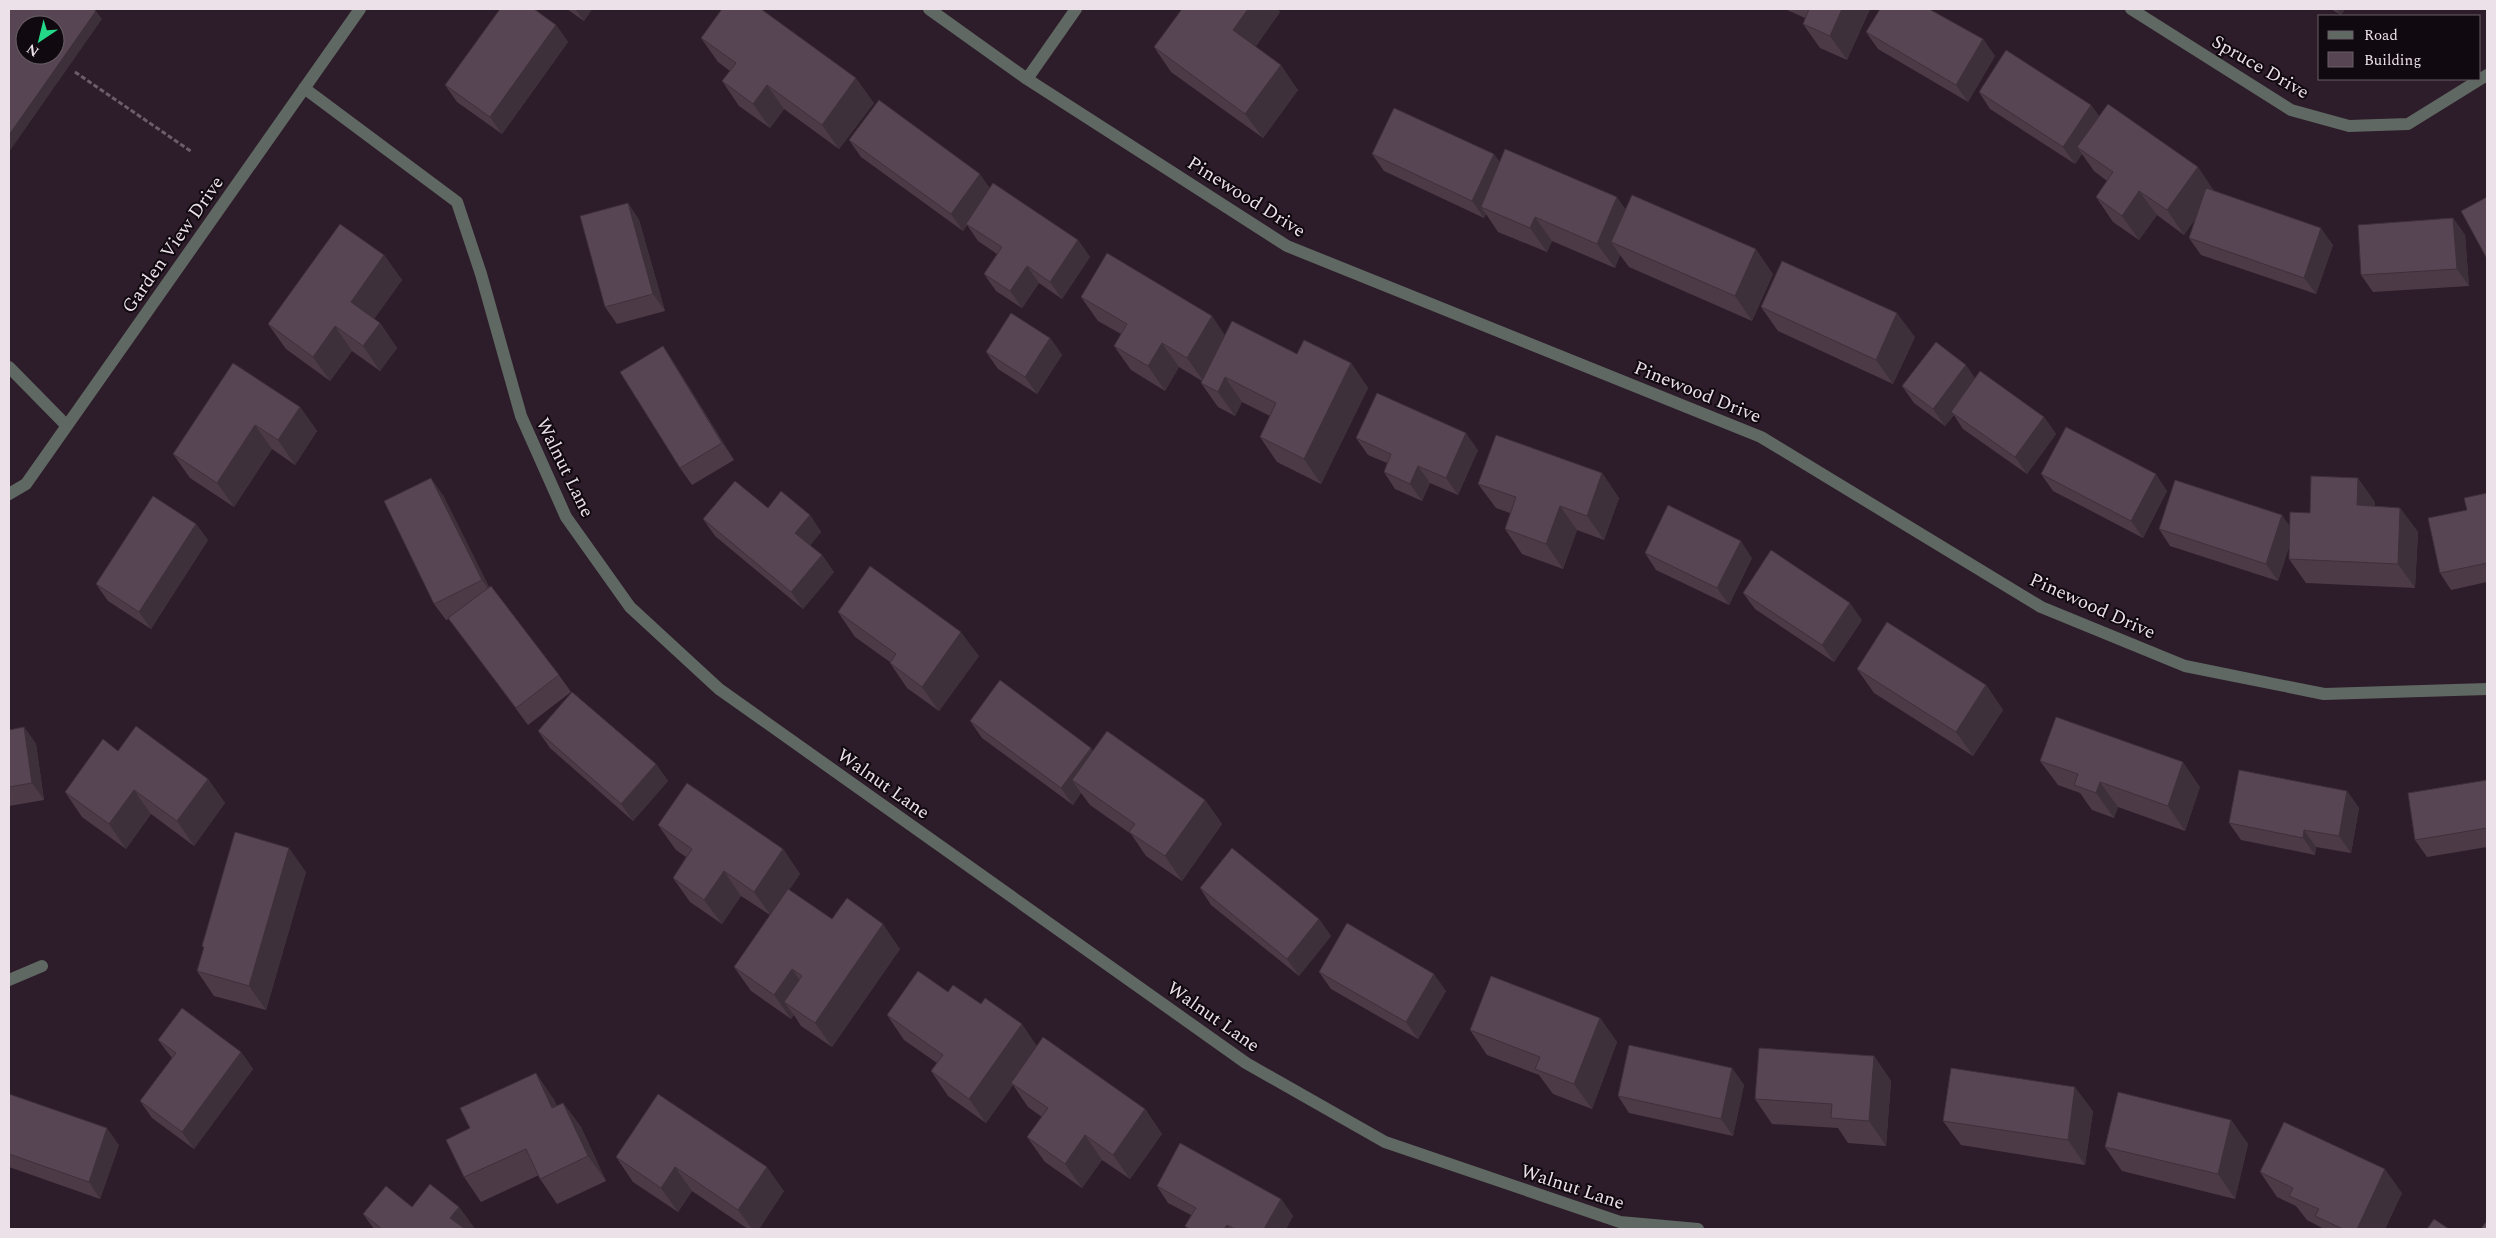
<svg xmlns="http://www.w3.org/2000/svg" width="2496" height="1238" viewBox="0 0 2496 1238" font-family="Spectral,serif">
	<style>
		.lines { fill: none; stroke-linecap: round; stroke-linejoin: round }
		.path { stroke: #6c5d69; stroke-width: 3; stroke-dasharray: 5 2.5; stroke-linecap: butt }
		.minor { stroke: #5f6862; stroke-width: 12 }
		.wall { fill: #4c3b47 }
		.shaded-wall { fill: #3e303a }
		.building { fill: #584553; stroke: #3e303a; fill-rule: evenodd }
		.labels { text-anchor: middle; stroke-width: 4; stroke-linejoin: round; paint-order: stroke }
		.street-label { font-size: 19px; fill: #ece1e9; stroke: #10090f }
	</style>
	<rect width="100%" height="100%" fill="#2d1c29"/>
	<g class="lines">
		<path class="path" d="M75 72 192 152"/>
		<path class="minor" d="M929 9 1027 79 1287 246 1761 437 2041 607 2185 666 2324 694 2487 689
			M2131 9 2291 110 2349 126 2408 124 2487 75
			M1027 79 1076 9
			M304 88 457 202 481 274 521 416 566 517 630 607 719 689 1246 1063 1385 1142 1620 1222 1698 1229
			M9 367 67 426
			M9 494 26 484 360 9
			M9 980 42 966"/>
	</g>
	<path class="wall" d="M567 9H592L584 21Z
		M1785 9H1870L1847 60 1820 48 1803 24 1805 18Z
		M2331 9H2345L2341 15Z
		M1280 12 1255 47 1298 90 1263 138 1171 72 1154 47Z
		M556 25 568 42 502 134 457 102 445 85Z
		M1866 32 1983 39 1995 56 1968 102 1878 49Z
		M701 38 874 103 839 149 784 109 770 128 739 106 722 81 730 71 718 62Z
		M1979 92 2091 105 2099 116 2214 191 2333 245 2316 294 2201 255 2189 238 2195 219 2184 235 2157 215 2139 240 2113 222 2096 197 2107 181 2094 171 2082 154 2075 164 1990 109Z
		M849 140 990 188 1078 240 1090 257 1062 299 1039 283 1022 308 996 291 984 274 997 254 978 241 967 225 963 231 861 157Z
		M1372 154H1494L1500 163 1626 209 1773 274 1752 321 1629 267 1620 255 1615 268 1552 241 1547 252 1498 232 1486 214 1484 218 1384 171Z
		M628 203 639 220 665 311 617 324 605 307Z
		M2453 218 2465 235 2469 286 2373 292 2361 275Z
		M384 255 402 280 374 319 380 323 397 348 380 371 352 351 330 381 286 349 268 324Z
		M1081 297 1297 354 1351 363 1368 388 1321 484 1277 462 1260 437 1270 416 1242 402 1235 416 1218 407 1201 383 1202 381 1179 367 1165 391 1131 370 1114 346 1121 334 1098 321Z
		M1761 307 1915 337 1893 384 1778 331Z
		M1050 338 1062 355 1037 394 998 369 986 352Z
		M663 346 674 363 734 460 692 485 680 468Z
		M1976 378 2044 417 2056 434 2027 474 1963 429 1954 415 1945 426 1914 403 1902 386Z
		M300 407 317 431 295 465 272 449 234 507 190 478 173 454Z
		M1356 438 1478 450 1458 495 1430 483 1422 501 1395 489 1384 472 1387 463 1368 455Z
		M1602 473 1619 498 1604 540 1577 530 1563 569 1522 554 1505 529 1510 513 1496 508 1478 484Z
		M2041 474 2167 491 2143 538 2053 491Z
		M2487 493V582L2451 590 2440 573 2467 510Z
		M443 495 489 587 559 675 571 692 528 725 449 619 446 620 434 604Z
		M2375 502V506L2400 508 2418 532 2415 588 2306 583 2289 559V547L2278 581 2170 546 2159 529 2290 526 2310 513Z
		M768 508 810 515 821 532 810 545 822 555 834 572 803 609 715 536 703 519Z
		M196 524 208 540 151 629 108 601 96 584Z
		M1645 553 1752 558 1729 605 1656 570Z
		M1743 593 1862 620 1834 662 1755 609Z
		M838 612 979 656 939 711 907 688 890 663V662L855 637Z
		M1857 669 1986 685 2003 710 1973 756 1874 693Z
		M970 721 1093 751 1205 800 1222 824 1182 881 1146 856 1131 834 1090 805 1081 793 1073 805 982 738Z
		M24 727 36 744 44 800 9 806V730Z
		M538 731 656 764 668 781 633 821 550 748Z
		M118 751 208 779 225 803 194 846 151 814 126 849 82 817 65 792Z
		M2040 761 2200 787 2185 831 2118 807 2114 818 2092 810 2080 793 2058 785Z
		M2487 780V847L2427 857 2415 840Z
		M2347 791 2359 808 2351 853 2316 847 2315 855 2241 840 2229 823Z
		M658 825 783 849 800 874 789 890 832 919 900 949 832 1047 801 1026 794 1015 791 1019 751 991 734 967 770 915 741 896 722 924 690 902 673 878 686 857 676 850Z
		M306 872 266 1010 214 996 197 971 204 948 202 946Z
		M1200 888 1319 919 1331 936 1299 976 1211 905Z
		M1319 972 1446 991 1418 1039 1331 989Z
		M948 992 1037 1046 1145 1109 1162 1134 1130 1179 1102 1160 1082 1188 1045 1162 1027 1137 1042 1117 1028 1107 1013 1085 986 1123 948 1096 931 1071 937 1063 904 1040 887 1015Z
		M1600 1018 1617 1042 1592 1109 1553 1094 1539 1075 1487 1055 1470 1030Z
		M158 1040 241 1052 253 1069 194 1149 152 1118 140 1101 172 1058Z
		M1874 1056 1891 1081 1886 1146 1848 1143 1838 1128 1772 1124 1755 1099Z
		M1732 1068 1744 1085 1733 1136 1629 1113 1618 1096Z
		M9 1094 119 1145 100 1199 9 1167Z
		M658 1094 784 1191 759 1229H748L692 1191 678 1212 633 1182 616 1157Z
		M553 1098 557 1106 563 1103 581 1127 606 1181 557 1204 540 1179 539 1175 481 1202 464 1177Z
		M2093 1111 2085 1165 1961 1145 1943 1121Z
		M2231 1120 2248 1144 2235 1199 2122 1171 2105 1147Z
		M2260 1172 2402 1193 2385 1229H2324L2307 1220 2296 1206 2277 1197Z
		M1157 1186 1281 1199 1293 1216 1286 1229H1187L1185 1226 1191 1215 1168 1203Z
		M412 1207H459L475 1229H374L363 1214Z"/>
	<path class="shaded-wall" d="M575 9H592L584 21Z
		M1248 9H1278L1280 12 1250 55 1233 30Z
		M1842 9H1870L1847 60 1830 36Z
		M2336 9H2345L2341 15Z
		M96 11 102 19 9 152V135Z
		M556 25 568 42 502 134 490 117Z
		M1983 39 1995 56 1968 102 1956 85Z
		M1281 65 1298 90 1263 138 1245 114Z
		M856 78 874 103 839 149 822 125Z
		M767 85 784 109 770 128 753 104Z
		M2091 105 2103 122 2077 147 2082 154 2075 164 2063 147Z
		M1494 154 1506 171 1481 207 1486 214 1484 218 1472 201Z
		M2198 167 2215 192 2184 235 2167 210Z
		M980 174 992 191 966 224 967 225 963 231 951 214Z
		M2139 191 2157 215 2139 240 2122 216Z
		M1617 197 1634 221 1611 242 1620 255 1615 268 1597 244Z
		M628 203 639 220 665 311 653 294Z
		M1535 217 1552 241 1547 252 1530 228Z
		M2453 218 2465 235 2469 286 2457 269Z
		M2321 228 2333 245 2316 294 2304 278Z
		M1078 240 1090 257 1062 299 1050 282Z
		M1756 249 1773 274 1752 321 1735 296Z
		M384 255 402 280 368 327 351 302Z
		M1027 266 1039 283 1022 308 1010 291Z
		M1897 313 1915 337 1893 384 1876 360Z
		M1212 316 1229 341 1204 382 1187 358Z
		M380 323 397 348 380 371 363 346Z
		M335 326 352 351 330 381 313 357Z
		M1050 338 1062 355 1037 394 1025 377Z
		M1162 343 1179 367 1165 391 1148 366Z
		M663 346 674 363 734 460 722 443Z
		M1351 363 1368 388 1321 484 1304 459Z
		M1966 365 1978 382 1951 412 1954 415 1945 426 1933 409Z
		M1225 377 1242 402 1235 416 1218 392Z
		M300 407 317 431 295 465 278 440Z
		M2044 417 2056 434 2027 474 2015 457Z
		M255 425 272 449 234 507 217 483Z
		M1466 433 1478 450 1458 495 1446 478Z
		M1418 466 1430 483 1422 501 1410 484Z
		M1602 473 1619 498 1604 540 1587 516Z
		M2156 474 2167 491 2143 538 2131 521Z
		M431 478 443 495 494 597 482 580Z
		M2358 478 2375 502 2374 530 2357 505Z
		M1560 506 1577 530 1563 569 1546 544Z
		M2400 508 2418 532 2415 588 2398 564Z
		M810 515 821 532 807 550 795 533Z
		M2282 515 2294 532 2278 581 2266 564Z
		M196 524 208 540 151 629 139 612Z
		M1741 541 1752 558 1729 605 1717 588Z
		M822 555 834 572 803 609 791 592Z
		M1850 603 1862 620 1834 662 1822 645Z
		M961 632 979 656 939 711 922 687Z
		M1986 685 2003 710 1973 756 1956 732Z
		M24 727 36 744 44 800 32 783Z
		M1091 748 1102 764 1072 780 1081 793 1073 805 1061 788Z
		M2183 762 2200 787 2185 831 2168 806Z
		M656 764 668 781 633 821 621 804Z
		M208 779 225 803 194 846 177 821Z
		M2100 782 2118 807 2114 818 2096 793Z
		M134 790 151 814 126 849 109 824Z
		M2347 791 2359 808 2351 853 2339 836Z
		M1205 800 1222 824 1182 881 1165 856Z
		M2304 830 2316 847 2315 855 2303 838Z
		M289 848 306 872 266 1010 249 986Z
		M783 849 800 874 771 916 754 892Z
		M724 871 741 896 722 924 704 900Z
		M1319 919 1331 936 1299 976 1287 959Z
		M883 924 900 949 832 1047 815 1023Z
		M792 969 809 993 784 1002 794 1015 791 1019 774 995Z
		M1434 974 1446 991 1418 1039 1406 1022Z
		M1600 1018 1617 1042 1592 1109 1574 1084Z
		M1022 1024 1039 1049 1011 1083 1013 1085 986 1123 969 1099Z
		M241 1052 253 1069 194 1149 182 1132Z
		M1874 1056 1891 1081 1886 1146 1869 1121Z
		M1732 1068 1744 1085 1733 1136 1721 1119Z
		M536 1073 553 1098 569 1132 552 1108Z
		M2075 1087 2093 1111 2085 1165 2068 1140Z
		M563 1103 581 1127 606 1181 588 1156Z
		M1145 1109 1162 1134 1130 1179 1113 1155Z
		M2231 1120 2248 1144 2235 1199 2218 1174Z
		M107 1128 119 1145 100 1199 89 1182Z
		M1085 1135 1102 1160 1082 1188 1065 1164Z
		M675 1167 692 1191 678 1212 661 1188Z
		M767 1167 784 1191 759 1229H752L738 1210Z
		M2385 1169 2402 1193 2385 1229H2357Z
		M1281 1199 1293 1216 1286 1229H1264Z
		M459 1207 475 1229H458L450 1218Z
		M1227 1225 1230 1229H1224Z"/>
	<path class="building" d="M9 9H93L96 11 9 135ZM25 25H55V55H25Z
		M500 9H534L556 25 490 117 445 85Z
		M722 9H761L856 78 822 125 767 85 753 104 722 81 736 63 701 38Z
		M1182 9H1248L1233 30 1281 65 1245 114 1154 47Z
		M1809 9H1842L1830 36 1803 24Z
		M1880 9H1929L1983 39 1956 85 1866 32Z
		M2006 50 2091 105 2063 147 1979 92Z
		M879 100 980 174 951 214 849 140Z
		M2108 104 2198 167 2167 210 2139 191 2122 216 2096 197 2113 172 2077 147Z
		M1394 108 1494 154 1472 201 1372 154Z
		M1505 149 1617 197 1597 244 1535 217 1530 228 1481 207Z
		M993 183 1078 240 1050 282 1027 266 1010 291 984 274 1002 247 966 224Z
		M2206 188 2321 228 2304 278 2189 238Z
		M1632 195 1756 249 1735 296 1611 242Z
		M2487 197V256L2486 257 2461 211Z
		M628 203 653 294 605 307 580 216Z
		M2453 218 2457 269 2361 275 2358 225Z
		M340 224 384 255 351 302 380 323 363 346 335 326 313 357 268 324Z
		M1107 253 1212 316 1187 358 1162 343 1148 366 1114 346 1127 324 1081 297Z
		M1782 261 1897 313 1876 360 1761 307Z
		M1011 313 1050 338 1025 377 986 352Z
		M1232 321 1297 354 1304 340 1351 363 1304 459 1260 437 1276 403 1225 377 1218 392 1201 383Z
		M1936 342 1966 365 1933 409 1902 386Z
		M663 346 722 443 680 468 620 372Z
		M233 363 300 407 278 440 255 425 217 483 173 454Z
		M1980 371 2044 417 2015 457 1951 412Z
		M1377 393 1466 433 1446 478 1418 466 1410 484 1384 472 1391 454 1356 438Z
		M2066 427 2156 474 2131 521 2041 474Z
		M1496 435 1602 473 1587 516 1560 506 1546 544 1505 529 1516 497 1478 484Z
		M2311 476 2358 478 2357 505 2400 508 2398 564 2289 559 2290 512 2310 513Z
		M431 478 482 580 434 604 384 501Z
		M2175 480 2282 515 2266 564 2159 529Z
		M735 481 768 508 781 491 810 515 795 533 822 555 791 592 703 519Z
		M2487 493V563L2440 573 2428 518 2467 510 2464 498Z
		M153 496 196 524 139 612 96 584Z
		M1668 505 1741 541 1717 588 1645 553Z
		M1771 550 1850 603 1822 645 1743 593Z
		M870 566 961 632 922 687 890 663 896 654 838 612Z
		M491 586 559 675 516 708 448 618Z
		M1887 622 1986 685 1956 732 1857 669Z
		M1000 680 1091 748 1061 788 970 721Z
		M572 692 656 764 621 804 538 731Z
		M2056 717 2183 762 2168 806 2100 782 2096 793 2074 785 2078 774 2040 761Z
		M136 726 208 779 177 821 134 790 109 824 65 792 103 739 118 751Z
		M24 727 32 783 9 787V730Z
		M1107 731 1205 800 1165 856 1129 832 1135 824 1072 780Z
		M2239 770 2347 791 2339 836 2304 830 2303 838 2229 823Z
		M2487 780V828L2415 840 2408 793Z
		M687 783 783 849 754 892 724 871 704 900 673 878 692 849 658 825Z
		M235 832 289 848 249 986 197 971 204 947 202 946Z
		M1232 848 1319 919 1287 959 1200 888Z
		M788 889 832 919 847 898 883 924 815 1023 784 1002 802 976 792 969 774 995 734 967Z
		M1347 923 1434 974 1406 1022 1319 972Z
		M918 971 948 992 953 985 981 1004 985 998 1022 1024 969 1099 931 1071 943 1055 887 1015Z
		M1491 976 1600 1018 1574 1084 1535 1069 1540 1057 1470 1030Z
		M182 1008 241 1052 182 1132 140 1101 176 1053 158 1040Z
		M1043 1037 1145 1109 1113 1155 1085 1135 1065 1164 1027 1137 1048 1108 1011 1083Z
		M1629 1045 1732 1068 1721 1119 1618 1096Z
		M1759 1048 1874 1056 1869 1121 1831 1118 1832 1104 1755 1099Z
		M1951 1068 2075 1087 2068 1140 1943 1121Z
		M536 1073 552 1108 563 1103 588 1156 540 1179 526 1149 464 1177 446 1140 470 1128 460 1108Z
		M2118 1092 2231 1120 2218 1174 2105 1147Z
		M9 1094 107 1128 89 1182 9 1154Z
		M658 1094 767 1167 738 1210 675 1167 661 1188 616 1157Z
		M2284 1122 2385 1169 2357 1229H2343L2315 1216 2319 1209 2289 1196 2293 1188 2260 1172Z
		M1180 1143 1281 1199 1264 1229H1235L1227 1225 1224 1229H1190L1185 1226 1196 1208 1157 1186Z
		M430 1184 459 1207 450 1218 465 1229H382L363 1214 386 1186 412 1207Z
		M2434 1219 2449 1229H2427Z
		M2486 1222 2487 1223V1229H2481Z"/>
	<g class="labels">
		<g class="street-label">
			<text transform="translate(2261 66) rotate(30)" y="7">Spruce Drive</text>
			<text transform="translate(1247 196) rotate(32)" y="7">Pinewood Drive</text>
			<text transform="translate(172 244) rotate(-55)" y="7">Garden View Drive</text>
			<text transform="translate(1698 391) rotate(22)" y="7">Pinewood Drive</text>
			<text transform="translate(566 467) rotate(64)" y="7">Walnut Lane</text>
			<text transform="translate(2093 605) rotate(24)" y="7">Pinewood Drive</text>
			<text transform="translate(884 783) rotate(35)" y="7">Walnut Lane</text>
			<text transform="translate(1214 1016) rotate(35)" y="7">Walnut Lane</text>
			<text transform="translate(1573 1186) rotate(18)" y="7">Walnut Lane</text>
		</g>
	</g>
	<rect width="2496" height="1238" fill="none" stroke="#ece1e9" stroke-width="20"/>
	<rect x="2318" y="15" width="162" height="65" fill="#10090f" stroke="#685f66"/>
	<rect x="2328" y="31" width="25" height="8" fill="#5f6862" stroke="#685f66"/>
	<text x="2364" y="40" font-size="15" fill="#ece1e9">Road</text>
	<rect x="2328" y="52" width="25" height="15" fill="#584553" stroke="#685f66"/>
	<text x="2364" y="65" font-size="15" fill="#ece1e9">Building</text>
	<g transform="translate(40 40) rotate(215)"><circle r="24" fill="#10090f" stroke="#685f66"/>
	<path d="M0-4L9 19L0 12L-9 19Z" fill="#23d887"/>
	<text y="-8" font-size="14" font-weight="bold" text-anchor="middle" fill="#ece1e9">N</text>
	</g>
</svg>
